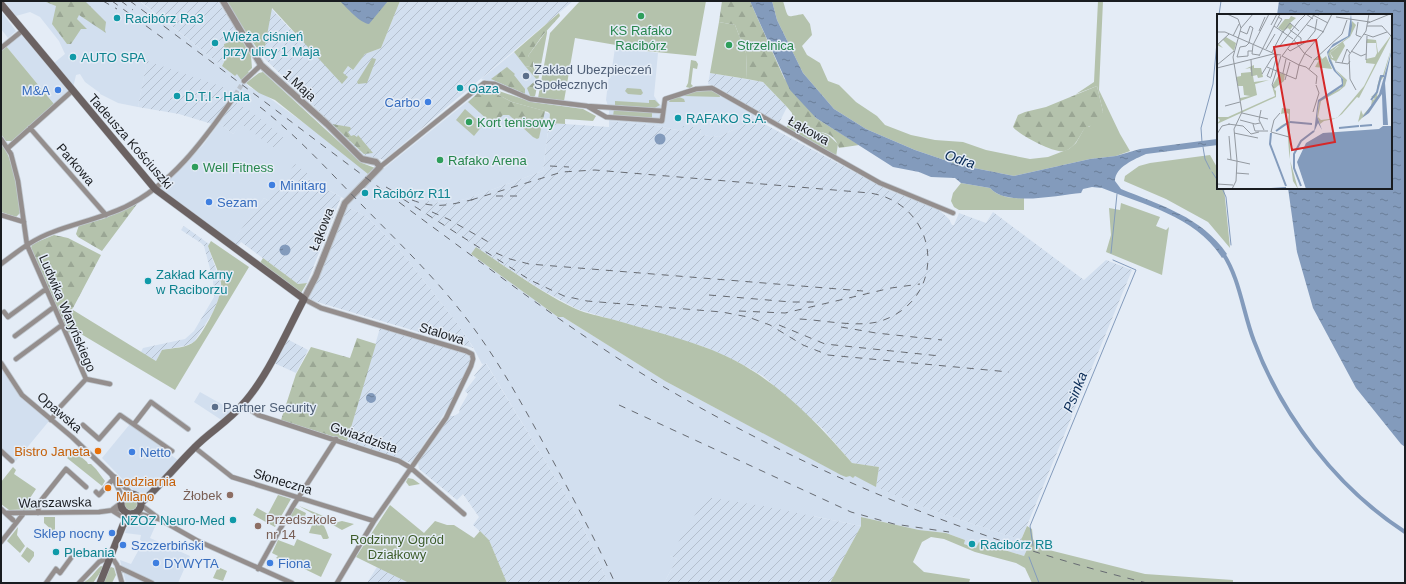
<svg xmlns="http://www.w3.org/2000/svg" width="1406" height="584" viewBox="0 0 1406 584" font-family="Helvetica,sans-serif">
	<style>
		.built { fill: #d2dfef }
		.industrial { fill: url(#industrial-furrows) }
		.green { fill: #b4c2ac }
		.forest { fill: url(#forest-firs) }
		.water { fill: url(#water-ripples) }
		.lines { fill: none; stroke-linecap: round; stroke-linejoin: round }
		.stream { stroke: #839bbc; stroke-width: 1 }
		.canal { stroke: #839bbc; stroke-width: 4 }
		.minor-tunnel { stroke: #bbc2cb; stroke-width: 4.5; stroke-dasharray: 4.5 2; stroke-linecap: butt }
		.minor-casing { stroke: #bfc7cf; stroke-width: 6 }
		.tertiary-casing { stroke: #bfc7cf; stroke-width: 8 }
		.secondary-casing { stroke: #bfc7cf; stroke-width: 8 }
		.minor { stroke: #948e8d; stroke-width: 4.5 }
		.tertiary { stroke: #948e8d; stroke-width: 6 }
		.secondary { stroke: #6b6262; stroke-width: 7 }
		.rail { stroke: #676b72; stroke-width: 1; stroke-dasharray: 7 7; stroke-linecap: butt }
		.leisure-dot { fill: #2e9e5b; stroke: #e4ecf6; stroke-width: 1.5 }
		.culture-dot { fill: #0f9aa8; stroke: #e4ecf6; stroke-width: 1.5 }
		.service-dot { fill: #5c6f8a; stroke: #e4ecf6; stroke-width: 1.5 }
		.shop-dot { fill: #3f7fe0; stroke: #e4ecf6; stroke-width: 1.5 }
		.food-dot { fill: #e8710a; stroke: #e4ecf6; stroke-width: 1.5 }
		.education-dot { fill: #8d6e63; stroke: #e4ecf6; stroke-width: 1.5 }
		.labels { text-anchor: middle; stroke-width: 3; stroke-linejoin: round; paint-order: stroke }
		.culture-label { font-size: 13px; fill: #0d838f; stroke: #e4ecf6; text-anchor: start }
		.leisure-label { font-size: 13px; fill: #27864d; stroke: #e4ecf6; text-anchor: start }
		.service-label { font-size: 13px; fill: #4e5e75; stroke: #e4ecf6; text-anchor: start }
		.street-label { font-size: 13px; fill: #191c20; stroke: #e4ecf6 }
		.shop-label { font-size: 13px; fill: #366cbe; stroke: #e4ecf6; text-anchor: start }
		.food-label { font-size: 13px; fill: #c56008; stroke: #e4ecf6; text-anchor: end }
		.education-label { font-size: 13px; fill: #785e54; stroke: #e4ecf6; text-anchor: end }
		.park-label { font-size: 13px; fill: #3d5c29; stroke: #e4ecf6 }
		.water-label { font-size: 14px; font-style: italic; fill: #092b56; stroke: #e4ecf6 }
		.inset-river { fill: none; stroke: #839bbc; stroke-width: 2 }
		.inset-road { fill: none; stroke: #9399a0; stroke-width: 1 }
		.view { fill: #d62828; fill-opacity: 0.15; stroke: #d62828; stroke-width: 2 }
		.inset-edge { fill: none; stroke: #191c20; stroke-width: 2 }
	</style>
	<defs>
		<pattern id="industrial-furrows" width="10" height="10" patternUnits="userSpaceOnUse"><rect width="10" height="10" fill="#d2dfef"/><path d="M-1 1l2-2M0 10L10 0M9 11l2-2" fill="none" stroke="#b4bfcd"/></pattern>
		<pattern id="forest-firs" width="22" height="20" patternUnits="userSpaceOnUse"><rect width="22" height="20" fill="#b4c2ac"/><path d="M5 1l3.5 6h-7zM16 11l3.5 6h-7z" fill="#9aa694"/></pattern>
		<pattern id="water-ripples" width="26" height="14" patternUnits="userSpaceOnUse"><rect width="26" height="14" fill="#839bbc"/><path d="M2 4q2-2 4 0t4 0M15 11q2-2 4 0t4 0" fill="none" stroke="#6a7e98"/></pattern>
	</defs>
	<rect width="100%" height="100%" fill="#e4ecf6"/>
	<path class="built" d="M4 1H139L235 76 237 73 249 87 264 94 337 147 369 173 345 199 306 178 307 174 269 201 264 198 231 244 160 189 203 145 219 123 233 134 241 123 233 101 223 94 147 62 138 107 118 103 100 94V93L85 82 80 74 76 75 73 88 54 63 65 54 59 41 40 17 30 12 16 16Z
		M1 11 16 31 8 38 1 29Z
		M21 34 69 90 54 104 6 46Z
		M615 48 658 53 654 96 660 105 671 98 688 92 719 93 755 116 749 122 719 137 700 135 701 128 683 131 651 125 609 121V109L606 100 609 75H611Z
		M514 52 538 81 535 96 532 98 495 82 481 79Z
		M478 93 550 114 543 171 469 198 449 203 431 202 417 209 476 247 471 254 558 317H563L665 381 836 472 855 476 934 511 1021 540 1029 545 1024 556 979 542 976 548 964 544 965 540 946 533 919 530 861 517V526L813 516 670 556 677 559 664 583H608L592 546 570 502 486 363 482 364 473 347 460 327 399 249 367 217 346 206 382 170Z
		M1 368 21 397 49 421 16 461 1 448Z
		M200 392 232 410V412L223 421 194 402Z
		M130 424 179 461 147 493 143 494 135 492 102 458Z
		M149 519 157 522 150 538 190 556 178 583H126L120 560 131 564 143 542 140 540 141 535 125 533 127 527Z"/>
	<path class="industrial" d="M140 1H218L239 35 237 36V39L224 44 225 60 222 66Z
		M400 1H573L384 160 364 155 263 57 271 8 291 30 343 73 348 66 353 70 365 54 381 48Z
		M147 61 226 88 224 94 230 99 212 124 179 114 138 107Z
		M710 73 763 82 787 107 778 125 715 86 708 84Z
		M233 101 252 112 285 139 278 148 276 149 241 124 233 134 219 123Z
		M753 118 888 190 938 209 949 219 952 225H954L959 213 986 223 993 212 1084 280 1106 260 1132 270 1021 540 934 511 876 487 879 467 852 463 823 429 763 376 738 362 705 347 577 309 540 289 417 209 425 199 431 202 449 203 469 198 543 171 549 123 609 127V121L651 125 682 131 683 126 701 128 700 135 719 137 749 122Z
		M295 164 308 174 306 178 341 197 307 283 298 284 241 242 238 246 232 242 264 198 269 201Z
		M346 206 367 217 399 249 460 327 473 348 307 299Z
		M184 226 209 244 208 246 221 284 220 295 213 312 194 342 184 346 162 350 156 361 141 352 143 348 185 339 194 331 214 297 213 280 204 246 201 243 181 230Z
		M380 328 468 352 472 356 470 365 448 408 411 463 347 441Z
		M287 339 308 350 296 373 274 363Z
		M485 362 570 502 592 546 608 583H507L489 540 473 525 479 517 463 494 457 500 419 469 418 463 449 416H454L459 413 460 408 468 394 465 391 476 377 474 376Z
		M706 497 763 506 861 526 830 583H664L677 559 670 556Z
		M377 567 409 583H367Z"/>
	<path class="green" d="M225 1H400L381 48 365 54 353 70 348 66 343 73 348 77 342 84 272 8 263 57Z
		M580 1H706L696 56 616 48V45L575 38 564 101 538 98 550 33Z
		M772 1H783C789 20 785 17 803 14L810 24 812 35 802 46 807 55 820 63 828 81 839 85 856 102 877 116 885 125 911 135 935 140 963 142 986 150 1030 159 1048 157 1069 149 1076 143 1085 127H1089L1103 112 1097 86 1076 94 1094 82 1098 1H1103L1099 90 1120 134 1130 151 1116 156 1090 159 1014 176 959 165 915 150 866 129 834 109 803 73 777 20Z
		M719 22 735 25 746 53 747 79 710 73Z
		M547 30V33L538 81 525 66 530 67 537 75 534 63 528 56Z
		M239 35 251 56 252 68 248 72 250 73 242 81 237 74 235 76 222 66 225 60 224 44 237 39V36Z
		M6 46 54 104 13 141H6L1 134V50Z
		M372 58 376 59 375 62 367 83 358 84 357 82Z
		M691 60 696 61 698 64 697 69 693 68 691 84 693 86 690 88 686 87 688 83Z
		M263 72 362 163 375 168 368 174 275 100 259 93 246 83 259 73Z
		M487 87 532 102 583 109 596 116 593 121 565 119V124L549 123 550 114 548 112 512 102 493 92 478 93 482 89Z
		M627 88 641 89 643 93 641 95 628 94 625 91Z
		M710 90 719 93 720 97 684 96V94L694 91Z
		M679 97 684 99 685 102H669L671 98Z
		M649 100H655L660 105 653 109 615 105V101L649 103Z
		M465 109 483 125 474 136 456 120Z
		M614 109 652 112V119L613 116Z
		M816 130 828 135 838 144 836 157 794 134Z
		M1 141C14 163 17 187 21 212L16 217 1 212Z
		M1210 155 1218 169V188H1224L1230 248 1208 222 1166 199 1124 181 1125 176 1139 166 1150 163Z
		M961 183 990 188C998 197 1013 199 1024 198V210H959L954 207 951 201 953 193Z
		M1121 203 1160 217 1156 226 1166 230 1169 227 1162 275 1106 252 1111 235 1109 208 1120 210Z
		M211 241 249 267 175 390 76 331 68 334 62 320 73 310 156 361 162 350C172 348 188 348 195 341 204 332 223 297 221 283 219 271 212 258 208 246Z
		M476 247C508 268 541 293 576 309 587 314 600 316 611 319 642 328 674 336 704 347 766 369 810 414 852 463L879 467 876 487 855 476 853 478 850 476 846 477 841 475 665 381 563 317H558L471 254Z
		M263 258 298 284 307 283 301 293 260 263Z
		M73 450 87 462 88 464H91L96 469 105 481 102 486 67 458Z
		M13 467 16 470 14 474 36 489 28 501 36 506V509L9 510 1 504V482Z
		M408 478 413 479 420 484 409 486 406 482Z
		M278 495 291 499 275 527 253 515 257 508 268 514Z
		M123 504a7 7 0 1 1 14 0a7 7 0 1 1-14 0Z
		M390 505 424 533 435 521 447 525H454L474 538 480 531 489 540 507 583H409L356 557Z
		M299 506 338 522 342 521 354 524 342 530Z
		M294 507 306 513 303 522 289 517Z
		M44 517H55V531L54 532 44 523Z
		M310 517C323 519 325 527 329 538L327 539H323L321 535 309 533 312 525 307 521Z
		M861 517 919 530 946 533 965 540 964 544 976 548 979 542 1024 556 1029 545 1021 540 1027 526 1032 529 1033 539 1037 547 1145 574 1233 580V583H1032L1025 568 1016 563 975 552 944 539 931 537 922 542 913 562 924 572 970 579 969 583H830L861 526Z
		M18 527 17 535 25 546 20 553 7 541Z
		M297 539 332 554 321 577 282 558 281 560 276 558 278 556 272 553 278 540 294 546Z
		M27 547 34 552V556L29 563 21 556Z
		M101 566 104 567 93 583H82C90 580 94 572 101 566Z
		M111 567 114 568 116 575 112 583H102L108 568Z
		M218 567 227 571 223 581 213 578Z"/>
	<path class="forest" d="M46 1H85L106 22 105 30 106 33 79 15 77 19 87 29H81L71 44H67L52 24 56 6 46 2Z
		M722 1H750L784 78 816 118 859 145 839 148C833 127 810 131 794 134L786 128 792 117V113L787 107 763 82 747 79 746 53 735 25 719 22Z
		M559 13 560 16 542 36 528 56 533 60V66L537 75 530 67 525 66 514 52Z
		M507 67 515 74 514 75 525 89V94L491 79Z
		M534 82 537 87 535 96 531 98 527 88Z
		M1097 86 1103 112C1100 120 1093 126 1085 128 1079 136 1076 147 1065 151 1055 154 1019 135 1013 127L1018 115 1025 112 1046 107Z
		M493 92 512 102 545 111 539 138 537 139 533 137 509 115H503L495 123H491L468 102 478 93Z
		M332 124 350 127 351 129 348 132 351 136 354 135 357 137 358 135 373 153 364 154Z
		M137 204 102 251 78 237 76 234 79 225 103 219Z
		M54 235 68 238 101 255 73 308 61 319 31 248 32 244Z
		M357 338 376 344 347 441 281 420 296 374 311 347 350 358Z"/>
	<path class="water" d="M340 1H388L369 24C360 23 347 8 340 1Z
		M750 1H772L777 20 803 73 834 109 866 129 915 150 959 165 1014 176 1090 159 1116 156 1140 149 1217 139 1218 145 1146 154C1135 159 1115 167 1115 181L1121 189C1160 205 1202 217 1227 254L1222 258C1196 216 1144 205 1102 188L1092 187 1083 189 1081 193C1059 195 1006 207 990 188L961 183 955 178 931 177 919 172 893 167 816 118 790 90Z
		M1279 1H1405V447L1401 444 1356 388 1313 308 1297 252 1288 188H1391V15H1277Z
		M654.5 139a5.5 5.5 0 1 1 11 0a5.5 5.5 0 1 1-11 0Z
		M279.5 250a5.5 5.5 0 1 1 11 0a5.5 5.5 0 1 1-11 0Z
		M366 398a5 5 0 1 1 10 0a5 5 0 1 1-10 0Z"/>
	<g class="lines">
		<path class="stream" d="M1219 15 1221 1
			M1202 142 1201 128 1213 84 1218 32
			M1203 147 1205 159 1210 169
			M1212 172 1218 181
			M1222 188 1226 197 1231 245
			M1111 253 1117 194
			M1033 546 1030 526 1136 270 1113 260
			M1029 557 1039 583"/>
		<path class="canal" d="M1222 252C1240 278 1243 313 1254 341 1282 416 1337 488 1405 532"/>
		<path class="minor-tunnel" d="M232 100 244 81"/>
		<defs>
			<path id="minor" d="M1 48 22 31
				M244 81 261 65
				M663 111 587 106 606 117 662 121 665 99 696 89 712 88 880 183 953 213
				M30 128 106 215
				M1 139 11 154 18 181 27 245 86 379 61 406
				M8 148 72 91
				M380 167 484 83 495 84 530 99 587 106
				M1 215 24 222
				M1 264C17 252 33 239 53 232 76 223 102 218 125 207 171 185 203 141 232 100
				M304 299 321 308 466 351 472 354 473 359 471 366 446 418 374 521 337 583
				M4 312 8 317 46 289
				M15 336 54 307
				M16 359 62 325
				M1 363 22 395 72 437 133 495
				M86 379 110 384
				M243 405 258 415 399 461 411 468 464 514
				M51 420 56 413
				M134 424 151 402 188 429
				M83 425 99 439 120 415 172 451
				M194 447 232 477 374 521
				M1 451 12 461
				M112 476 123 498
				M96 492 99 495 115 477
				M141 505 157 517
				M1 509 13 520
				M113 509 121 503
				M113 511 121 516
				M6 513 99 512 122 509
				M38 513 39 503 66 469 86 487
				M136 513 159 519 198 541 292 583
				M1 542 24 513
				M118 567 152 583
				M258 569 293 506 336 439
				M46 583 56 569 60 573 71 558
				M79 583 99 562 111 556 117 565 122 583"/>
			<path id="tertiary" d="M223 1 261 65 327 124 362 159 376 162 380 167 345 203 316 276 304 299"/>
			<path id="secondary" d="M1 4 155 189 304 299C286 333 267 378 242 405 228 422 209 432 194 448 176 466 160 486 141 503
				M121 504a10 10 0 1 1 20 0a10 10 0 1 1-20 0Z
				M100 583 123 525 132 514"/>
		</defs>
		<use href="#minor" class="minor-casing"/>
		<use href="#tertiary" class="tertiary-casing"/>
		<use href="#secondary" class="secondary-casing"/>
		<use href="#minor" class="minor"/>
		<use href="#tertiary" class="tertiary"/>
		<use href="#secondary" class="secondary"/>
		<path class="rail" d="M103 1 117 9
			M112 1 164 39
			M121 1 133 10
			M130 1C230 75 329 151 430 225 505 280 579 336 659 384 811 474 975 541 1147 583
			M260 107C296 135 328 170 360 203 396 240 434 276 466 318 497 358 521 402 545 446 569 491 594 536 615 583
			M550 166 569 167
			M386 187 410 201
			M496 196H520
			M403 199 530 280 564 296 587 301 722 312 748 317 770 325 803 345 828 355 1009 372
			M412 200C438 210 451 204 476 199
			M471 200 562 172 595 170 870 193C940 204 950 298 881 321 859 328 823 320 799 319
			M432 212 448 219 492 244
			M496 253 510 259 529 264 863 291
			M709 295 791 302H817
			M739 311 785 313 891 288 920 284
			M779 325 825 344 940 356
			M841 327 876 333 942 340
			M619 405 851 512 894 524 949 532"/>
	</g>
	<g class="leisure-dot">
		<circle cx="641" cy="16" r="4"/>
		<circle cx="729" cy="45" r="4"/>
		<circle cx="469" cy="122" r="4"/>
		<circle cx="440" cy="160" r="4"/>
		<circle cx="195" cy="167" r="4"/>
	</g>
	<g class="culture-dot">
		<circle cx="117" cy="18" r="4"/>
		<circle cx="215" cy="43" r="4"/>
		<circle cx="73" cy="57" r="4"/>
		<circle cx="460" cy="88" r="4"/>
		<circle cx="177" cy="96" r="4"/>
		<circle cx="678" cy="118" r="4"/>
		<circle cx="365" cy="193" r="4"/>
		<circle cx="148" cy="281" r="4"/>
		<circle cx="233" cy="520" r="4"/>
		<circle cx="972" cy="544" r="4"/>
		<circle cx="56" cy="552" r="4"/>
	</g>
	<g class="service-dot">
		<circle cx="526" cy="76" r="4"/>
		<circle cx="215" cy="407" r="4"/>
	</g>
	<g class="shop-dot">
		<circle cx="58" cy="90" r="4"/>
		<circle cx="428" cy="102" r="4"/>
		<circle cx="272" cy="185" r="4"/>
		<circle cx="209" cy="202" r="4"/>
		<circle cx="132" cy="452" r="4"/>
		<circle cx="112" cy="533" r="4"/>
		<circle cx="123" cy="545" r="4"/>
		<circle cx="156" cy="563" r="4"/>
		<circle cx="270" cy="563" r="4"/>
	</g>
	<g class="food-dot">
		<circle cx="98" cy="451" r="4"/>
		<circle cx="108" cy="488" r="4"/>
	</g>
	<g class="education-dot">
		<circle cx="230" cy="495" r="4"/>
		<circle cx="258" cy="526" r="4"/>
	</g>
	<g class="labels">
		<g class="culture-label">
			<text x="125" y="23">Racibórz Ra3</text>
			<text x="223" y="41">Wieża ciśnień<tspan x="223" dy="15">przy ulicy 1 Maja</tspan></text>
			<text x="81" y="62">AUTO SPA</text>
			<text x="468" y="93">Oaza</text>
			<text x="185" y="101">D.T.I - Hala</text>
			<text x="686" y="123">RAFAKO S.A.</text>
			<text x="373" y="198">Racibórz R11</text>
			<text x="156" y="279">Zakład Karny<tspan x="156" dy="15">w Raciborzu</tspan></text>
			<text x="225" y="525" text-anchor="end">NZOZ Neuro-Med</text>
			<text x="980" y="549">Racibórz RB</text>
			<text x="64" y="557">Plebania</text>
		</g>
		<g class="leisure-label">
			<text x="641" y="35" text-anchor="middle">KS Rafako<tspan x="641" dy="15">Racibórz</tspan></text>
			<text x="737" y="50">Strzelnica</text>
			<text x="477" y="127">Kort tenisowy</text>
			<text x="448" y="165">Rafako Arena</text>
			<text x="203" y="172">Well Fitness</text>
		</g>
		<g class="service-label">
			<text x="534" y="74">Zakład Ubezpieczeń<tspan x="534" dy="15">Społecznych</tspan></text>
			<text x="223" y="412">Partner Security</text>
		</g>
		<g class="street-label">
			<text transform="translate(300 85) rotate(42)" y="5">1 Maja</text>
			<text transform="translate(809 130) rotate(29)" y="5">Łąkowa</text>
			<text transform="translate(131 141) rotate(49)" y="5">Tadeusza Kościuszki</text>
			<text transform="translate(76 164) rotate(49)" y="5">Parkowa</text>
			<text transform="translate(321 229) rotate(-68)" y="5">Łąkowa</text>
			<text transform="translate(68 313) rotate(67)" y="5">Ludwika Waryńskiego</text>
			<text transform="translate(442 333) rotate(17)" y="5">Stalowa</text>
			<text transform="translate(60 412) rotate(41)" y="5">Opawska</text>
			<text transform="translate(364 437) rotate(19)" y="5">Gwiaździsta</text>
			<text transform="translate(283 481) rotate(17)" y="5">Słoneczna</text>
			<text transform="translate(55 502) rotate(-1)" y="5">Warszawska</text>
		</g>
		<g class="shop-label">
			<text x="50" y="95" text-anchor="end">M&amp;A</text>
			<text x="420" y="107" text-anchor="end">Carbo</text>
			<text x="280" y="190">Minitarg</text>
			<text x="217" y="207">Sezam</text>
			<text x="140" y="457">Netto</text>
			<text x="104" y="538" text-anchor="end">Sklep nocny</text>
			<text x="131" y="550">Szczerbiński</text>
			<text x="164" y="568">DYWYTA</text>
			<text x="278" y="568">Fiona</text>
		</g>
		<g class="food-label">
			<text x="90" y="456">Bistro Janeta</text>
			<text x="116" y="486" text-anchor="start">Lodziarnia<tspan x="116" dy="15">Milano</tspan></text>
		</g>
		<g class="education-label">
			<text x="222" y="500">Żłobek</text>
			<text x="266" y="524" text-anchor="start">Przedszkole<tspan x="266" dy="15">nr 14</tspan></text>
		</g>
		<g class="park-label">
			<text x="397" y="544">Rodzinny Ogród<tspan x="397" dy="15">Działkowy</tspan></text>
		</g>
		<g class="water-label">
			<text transform="translate(960 159) rotate(19)" y="5">Odra</text>
			<text transform="translate(1075 392) rotate(-68)" y="5">Psinka</text>
		</g>
	</g>
	<g transform="translate(1217 14)">
		<rect width="175" height="175" fill="#e4ecf6"/>
		<path d="M74 2 79 4 73 9 76 12 73 16 71 14 66 17 61 14 68 5H72ZM175 20 142 84 140 83 125 100 121 103 117 105 107 107 103 110 100 102 102 88 108 82 124 74 126 65 118 55 130 66 128 72 122 77 104 87 101 103 104 106 120 104 147 72 158 50 149 49V45L158 43 160 39 159 29H149L150 25 159 26 161 39ZM9 23 19 29 17 37 6 26 2 30 6 34 0 31ZM123 31 128 32 119 48 113 39ZM175 32 167 62 161 71 160 84 151 98 141 108 144 96 146 101 154 92 155 86 158 85 154 83 160 78V73L163 62 166 61ZM103 41 105 45 109 42 115 55 98 53 102 46H96ZM37 51V54H44L46 63 41 64 40 61 36 62 37 68 52 66 38 70 40 81 23 87V84L33 82 27 81 26 72H21L19 63 24 62V59L34 58 33 54 28 55ZM63 59 68 60 67 67 57 75 59 77V83L0 110 3 106 0 103H11L58 82 55 72ZM65 94 73 95V146L81 175 76 167 72 138 70 110 60 115 65 111 59 110 65 111 71 108 72 100 70 99 68 104V99L64 100Z" fill="#b4c2ac"/>
		<path d="M135 7 139 11 133 23 126 28 128 32H121L113 39 115 44H120L118 47 114 45 118 55 111 40 112 37 133 22Z" fill="#b4c2ac"/>
		<path d="M134 0 135 12 133 22 114 34 111 40 119 57 126 65V72L102 88 100 102 105 116 101 109 98 116 97 118 101 86 125 70 124 64 117 57 112 47 110 38 116 30 131 22ZM175 35 168 69 171 111H166L165 80 152 99 145 104 162 80ZM166 112H175V175H89L80 148 89 129 106 119 162 115Z" fill="#839bbc"/>
		<path class="inset-river" d="M154 86 160 78 164 62H167M73 108 95 110M143 112 155 111M122 114 142 112M59 117 72 108M54 119 53 130 69 172M84 172 77 154V140L84 127 97 117M54 175 69 174"/>
		<path class="inset-road" d="M10 0 21 5 24 14M94 0 111 9M119 3 153 8M82 7 89 0 96 5M141 8 139 21 144 23M151 9 173 0M54 11 60 0M90 11 107 18M57 12 76 25M57 12 63 0M150 12H165L174 22M60 13 65 5 61 3M73 16 84 24V30M23 17 30 20 33 12 36 14M42 17 48 3M0 18H8L58 40M66 18 73 9 82 17M147 20 156 23 170 18M16 22 22 10M77 26 98 0 102 1M77 26 87 39 95 44M32 28 36 14M33 28 29 32 23 33 20 43 31 42V37H35M0 31 12 20M62 33 82 7M49 35 58 20M71 35 73 37 89 28 98 17 100 5M134 37 144 42 149 40M55 38 66 17M42 41 35 40 36 31 52 0M42 42 57 12M65 42 77 26M65 42 82 51 88 39 106 18 115 0M34 46 35 62M149 46 150 22M118 48 131 50 133 47M125 49 130 35 133 39M0 51 17 37M50 53 79 65 82 51 89 53 100 62 99 70M0 54 56 40 64 41M53 55 50 62 54 64M92 55 98 45 125 20 130 6M66 59 69 45M45 60 55 44 60 41M54 63 60 41M68 66 73 48M57 74 55 71 64 42M139 76 133 65 132 41 149 17 152 0M8 92 23 88M44 96 42 106 47 116M96 98 102 79 99 71M25 99 51 105M63 99 57 106 54 118 72 123M23 106 38 110 43 109M11 110 26 112 34 120 42 118M36 110 38 117H51M17 119 41 124M0 120 5 112 13 110M12 122 14 146M10 145 33 150M19 159 32 160M0 170 16 171M15 175 19 167 20 147 17 115 25 98 16 43 24 14 36 0"/>
		<path class="view" d="M99 26 118 128 75 136 57 33Z"/>
		<rect width="175" height="175" class="inset-edge"/>
	</g>
	<rect width="1406" height="584" fill="none" stroke="#191c20" stroke-width="4"/>
</svg>
